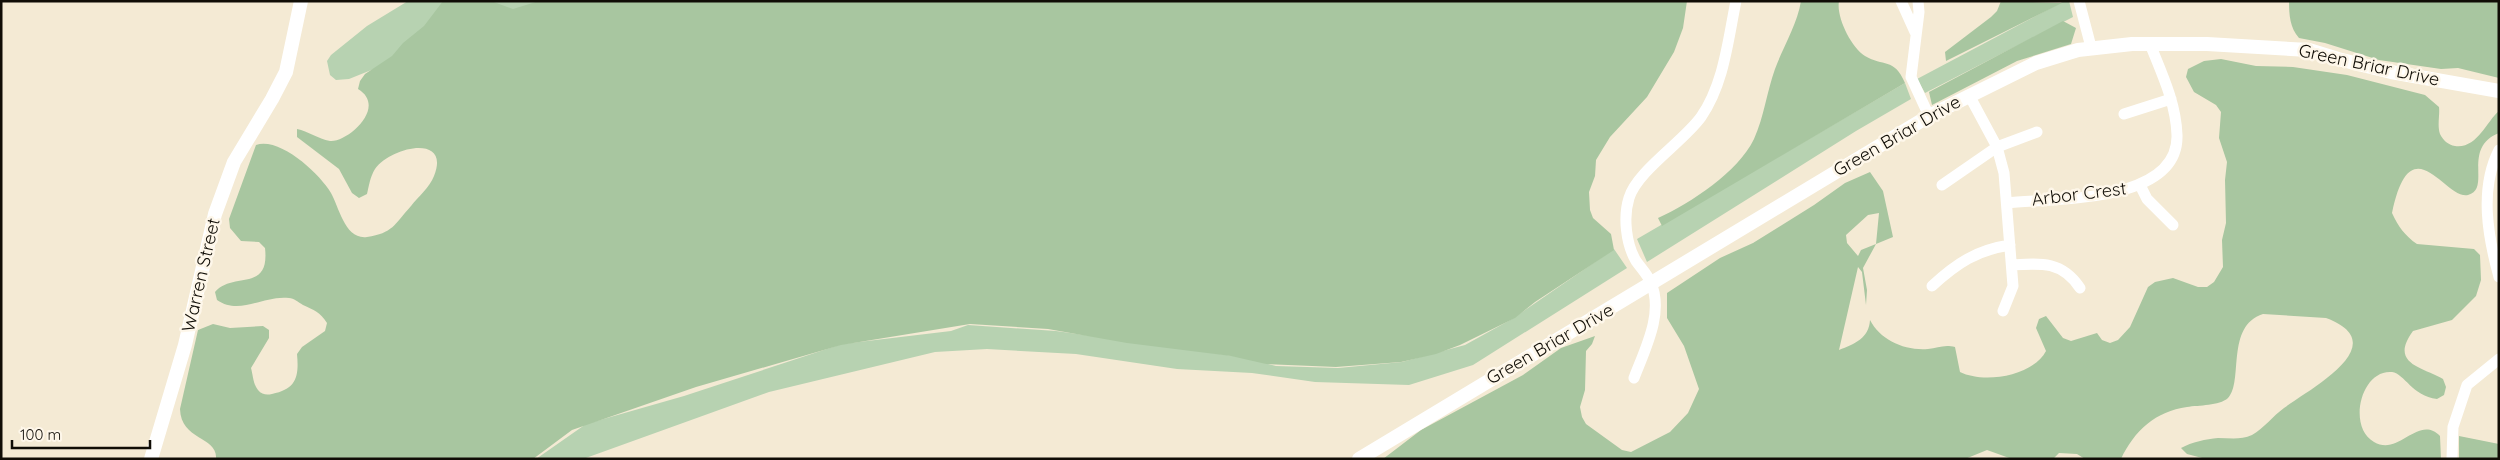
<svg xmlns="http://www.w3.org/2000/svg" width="2500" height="460" viewBox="0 0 2500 460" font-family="Quicksand,sans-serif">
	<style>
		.green { fill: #b7d2b1 }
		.forest { fill: #a8c6a0; fill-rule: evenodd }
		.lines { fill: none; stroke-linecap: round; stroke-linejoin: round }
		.minor { stroke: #fff; stroke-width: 11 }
		.tertiary { stroke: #fff; stroke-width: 14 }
		.labels { text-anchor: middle; stroke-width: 5; stroke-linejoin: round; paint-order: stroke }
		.street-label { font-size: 18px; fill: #100d06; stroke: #fef7ea }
	</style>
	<rect width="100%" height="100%" fill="#f4ead4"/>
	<path class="green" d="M408 1H543L349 79 336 80 330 75 327 61 331 55 367 26Z
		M2064 1H2069L2073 17 1925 93 1917 79Z
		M1905 83 1911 99 1856 131 1647 262 1637 239Z
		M1614 249 1627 268 1473 365 1409 385 1315 382 1252 373 1177 369 1076 354 987 349 935 352 769 392 583 459H536L586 424 684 396 842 344 951 331 968 325 1056 331 1241 357 1276 366 1338 368 1402 362 1465 345 1512 319Z"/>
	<path class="forest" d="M443 1H491L513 9 539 1H1687L1683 28 1674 52 1647 97 1610 137 1596 160 1595 176 1589 192 1590 210 1593 218 1611 234 1614 250 1535 302 1515 318 1460 345 1436 354 1401 362 1336 367 1266 364 1231 356 1127 343 1048 329 970 324 841 345 696 387 572 430 533 459H216C218 436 181 441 180 409L198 330 213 324 230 328 263 326 269 330V338L251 368C253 375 253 384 258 390 262 395 267 395 272 394 297 389 299 376 297 354L302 347 325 331 327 323C320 312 314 310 303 305 298 302 294 298 289 298 263 295 240 316 217 300L215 292C233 271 270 293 265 248L259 242 241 241 230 228 229 219 256 145C280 137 319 173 331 193 339 207 345 240 367 237 393 233 394 225 411 206 418 197 430 187 434 176 451 134 392 146 375 169 370 177 369 186 367 194L359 198 352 193 339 169 297 137V129C308 131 318 139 330 141 347 143 388 107 358 89L360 81 365 74 392 56 403 43 424 26Z
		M1801 1H1839C1836 17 1851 47 1865 56 1883 67 1894 57 1905 83L1662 226 1658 218C1691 203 1738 172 1754 139 1764 117 1767 91 1775 69 1783 47 1797 25 1801 1Z
		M2001 1 2062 3 1946 61 1945 52 1991 17 1997 11Z
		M2289 1H2499V78L2458 68 2441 69 2379 60 2325 43 2299 38C2290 28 2289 15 2289 1Z
		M2063 21 2076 28 2071 44 2017 61 1932 105 1929 92Z
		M2221 59 2256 66 2293 67 2347 75 2425 95 2439 107C2440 115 2437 125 2440 134 2443 140 2448 145 2455 146 2477 149 2486 122 2499 111V133C2461 148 2492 189 2468 195 2445 200 2411 122 2392 213 2398 226 2405 236 2417 244L2474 249 2480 255 2481 280 2476 296 2452 320 2413 331C2389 364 2422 367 2443 379L2446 387 2444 395 2437 399C2412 396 2405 374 2392 372 2361 369 2347 427 2374 442 2399 457 2418 414 2440 436L2441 459H2206L2187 454 2181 448C2192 442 2206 439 2218 438 2230 438 2241 440 2252 435 2264 428 2273 416 2284 408 2310 389 2396 344 2326 318L2263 314C2225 326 2244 382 2228 398 2219 406 2199 405 2187 407 2156 411 2134 431 2121 459H2085L2077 454 2059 453 2053 459H2012L1987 450 1965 459H1383L1421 430 1523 375 1561 348 1595 336 1592 344 1586 351 1585 390 1580 407 1582 417 1586 424 1622 450 1631 452 1670 432 1688 413 1699 389 1684 346 1667 318V293L1720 258 1753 243 1814 205 1845 183 1870 172 1883 191 1893 237 1876 244 1863 268 1867 290 1866 305 1862 272 1858 267 1839 350C1855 344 1869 338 1870 320 1880 340 1905 351 1928 349 1938 348 1944 344 1955 347L1960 372C1984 384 2033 376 2046 351L2036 328 2039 319 2046 316 2063 338 2071 341 2097 333 2102 340 2110 343 2118 340 2130 327 2148 287 2155 282 2173 278 2198 287H2207L2214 282 2223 267 2222 240 2226 223 2225 180 2227 162 2219 138 2221 112 2216 105 2194 92 2186 77 2188 69 2204 61ZM1879 213 1876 244 1861 250 1858 256 1847 243 1846 235 1868 215Z
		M2459 436 2499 444V459H2459Z"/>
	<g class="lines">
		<path class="minor" d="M1901 1 1915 32
			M1918 1 1919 12 1911 77 1929 116
			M2079 1 2091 47
			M1969 95 1997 147 2004 173 2013 286 2003 311
			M2124 114 2171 99
			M2499 150C2479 189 2488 237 2499 277
			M1942 185 1997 147 2037 132
			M2140 185 2147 199 2173 225
			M2007 203C2052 198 2179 204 2177 135 2176 103 2162 74 2150 44
			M2012 265C2041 263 2062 261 2080 288
			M1932 286C1957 263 1977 250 2010 245
			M1634 378C1645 349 1664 313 1651 283 1648 275 1641 268 1636 261 1626 244 1623 217 1629 198 1637 171 1683 142 1701 117 1724 84 1728 40 1736 1
			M2452 459 2453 427 2467 385 2499 359"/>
		<path class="tertiary" d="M151 459 185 345 215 214 234 162 272 99 286 72 301 1
			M1359 459 1929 116 2036 63 2078 50 2132 44H2207L2309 50 2338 59 2391 72 2499 91"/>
	</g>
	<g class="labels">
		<g class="street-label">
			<text transform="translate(2369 65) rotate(12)" y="6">Green Briar Drive</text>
			<text transform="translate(1897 136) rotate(-30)" y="6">Green Briar Drive</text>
			<text transform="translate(2079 194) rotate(-7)" y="6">Arbor Crest</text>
			<text transform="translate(201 275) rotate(-77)" y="6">Warren Street</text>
			<text transform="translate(1550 344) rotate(-30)" y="6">Green Briar Drive</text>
		</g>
	</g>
	<rect width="2500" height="460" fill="none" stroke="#100d06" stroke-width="5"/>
	<path d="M12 440v8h138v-8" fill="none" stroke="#100d06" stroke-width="2.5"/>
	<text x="20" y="440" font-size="15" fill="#100d06" stroke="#fef7ea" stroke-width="4" paint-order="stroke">100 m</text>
</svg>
